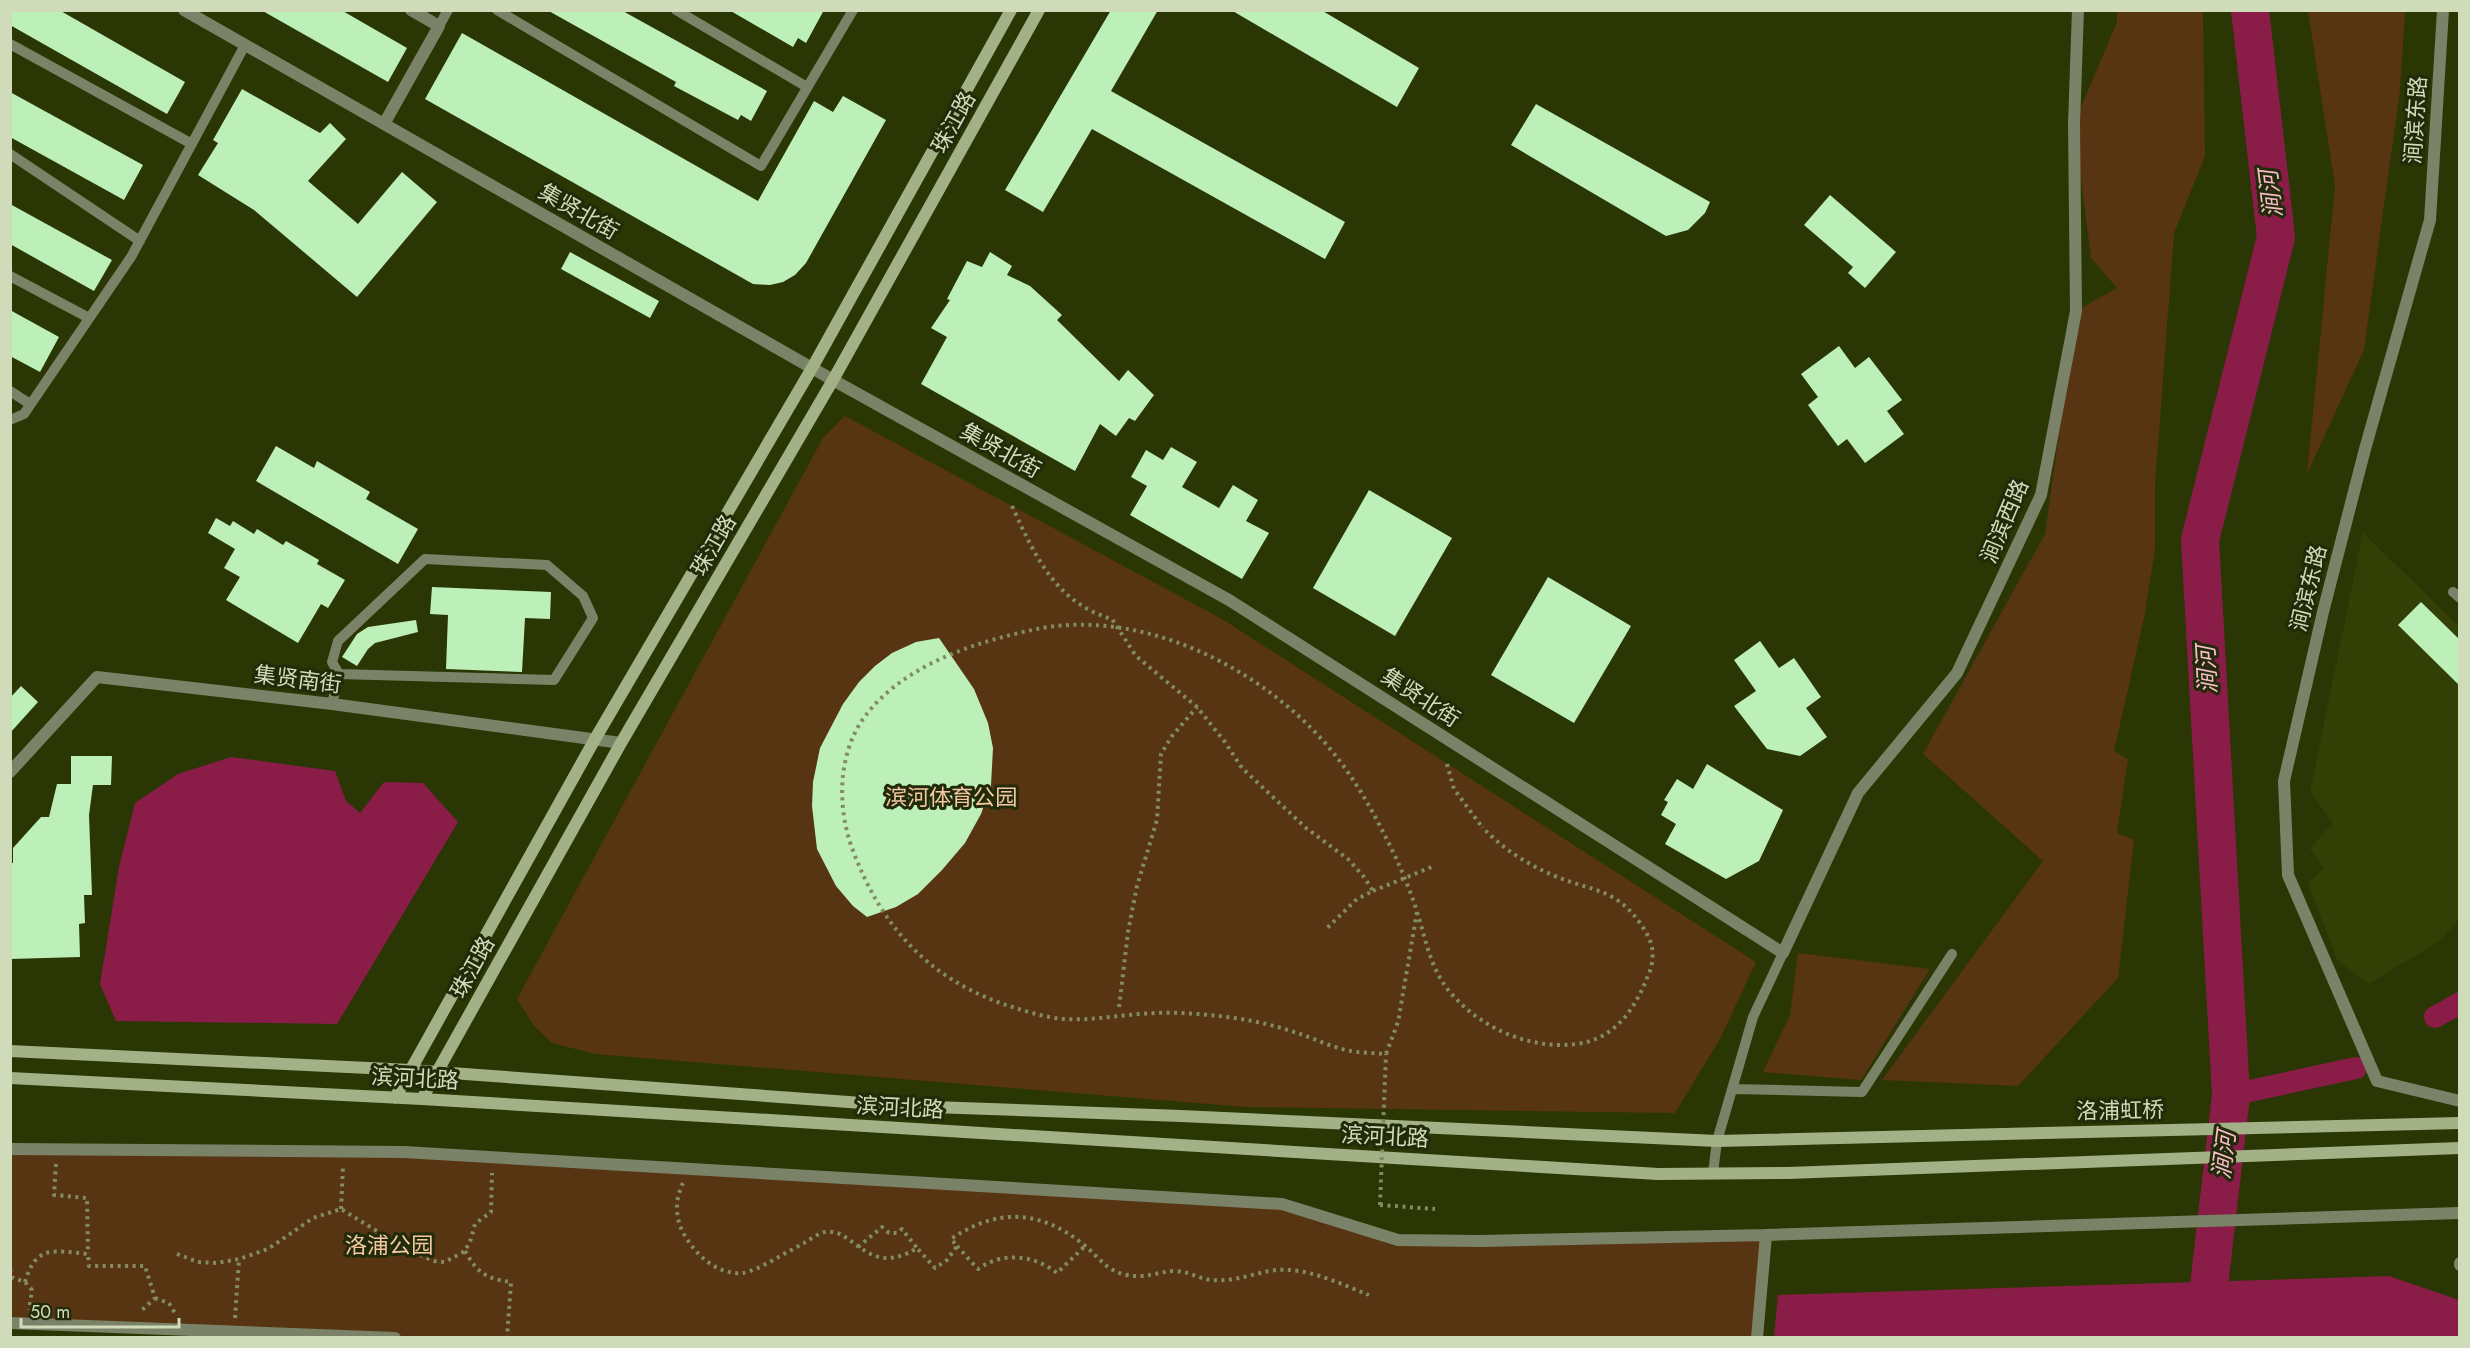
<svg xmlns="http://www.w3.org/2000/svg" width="2470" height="1348" viewBox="0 0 2470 1348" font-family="Jost,'Noto Sans SC',sans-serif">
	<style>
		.built { fill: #334005 }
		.green { fill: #583512 }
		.water { fill: #8a1d48 }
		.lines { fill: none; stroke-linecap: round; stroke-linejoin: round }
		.canal { stroke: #8a1d48; stroke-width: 22 }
		.river { stroke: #8a1d48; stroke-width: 38 }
		.building { fill: #bdf0b8 }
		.path { stroke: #818c63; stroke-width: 4; stroke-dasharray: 3 4.5; stroke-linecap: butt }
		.service { stroke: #7a8368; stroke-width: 10 }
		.pedestrian { stroke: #7a8368; stroke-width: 12 }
		.minor { stroke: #7a8368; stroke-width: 12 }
		.secondary { stroke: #a3b186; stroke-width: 12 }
		.path-bridge { stroke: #818c63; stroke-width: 4; stroke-dasharray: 3 4.5; stroke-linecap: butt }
		.labels { text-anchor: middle; stroke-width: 6; stroke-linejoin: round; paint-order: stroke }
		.street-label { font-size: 22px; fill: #d0dbba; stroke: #222b09 }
		.park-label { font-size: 22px; fill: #f4c8a2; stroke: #222b09 }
		.water-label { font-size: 24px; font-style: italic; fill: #f8bccb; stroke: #222b09 }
	</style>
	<rect width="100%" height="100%" fill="#2a3603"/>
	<path class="built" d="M2363 533 2459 626V919L2440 941 2368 984 2337 959 2308 883 2324 868 2310 849 2333 823 2310 792Z"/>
	<path class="green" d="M2117 11H2203L2205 156 2174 233 2155 485V550L2144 618 2114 751 2128 759 2117 833 2134 840 2118 978 2018 1086 1882 1080 2043 861 1923 754 2045 534 2076 311 2117 288 2091 258 2074 124 2117 22Z
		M2308 11H2405L2400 90 2364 350 2307 474 2335 186Z
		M845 416 1222 619 1756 962 1720 1039 1675 1113 1245 1107 595 1054 552 1043 534 1026 517 999 823 438Z
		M1798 953 1930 969 1861 1080 1763 1072 1790 1015Z
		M11 1149 344 1151 1282 1204 1398 1240 1766 1235 1757 1337 395 1338 11 1323Z"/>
	<path class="water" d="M231 757 335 771 346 801 360 813 384 782 423 783 458 822 337 1024 116 1021 100 984 119 867 135 803 178 774Z
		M2389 1276 2459 1300V1337H1774L1778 1295Z"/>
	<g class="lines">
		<path class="canal" d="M2435 1017 2460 1003
			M2231 1095 2356 1068"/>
		<path class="river" d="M2203 1338 2231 1095 2200 540 2276 237 2250 10"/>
	</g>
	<path class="building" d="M10 10H59L185 82 167 114 10 25Z
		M261 10H341L407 48 388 82Z
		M547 10H621L767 91 751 121 741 115 738 120 674 86 676 82Z
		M729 10H824L806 43 798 38 793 47Z
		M1111 10H1158L1111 91 1345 222 1325 259 1092 129 1043 212 1005 190Z
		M1231 10H1321L1419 68 1397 107Z
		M462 33 758 201 814 101 833 112 843 96 886 120 806 263 795 275 783 282 770 285 753 284 425 99Z
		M242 89 320 133 330 123 346 139 308 181 358 224 402 172 437 202 357 297 254 210 198 175 218 143 213 140Z
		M10 92 143 165 124 200 10 137Z
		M1536 104 1710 202 1705 213 1688 230 1666 236 1511 145Z
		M1830 195 1896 252 1865 288 1848 273 1853 267 1804 225Z
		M10 204 112 260 94 291 10 244Z
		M570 252 659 301 650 318 561 269Z
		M990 252 1012 266 1007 275 1030 286 1062 315 1057 320 1119 381 1128 370 1154 395 1135 421 1129 418 1116 436 1100 424 1075 471 921 384 947 337 931 328 950 300 947 299 967 261 982 267Z
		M10 310 59 337 40 372 10 356Z
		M1839 346 1855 368 1869 357 1902 400 1887 411 1904 434 1865 463 1847 439 1838 446 1808 405 1818 397 1801 374Z
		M276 446 314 468 317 461 370 492 366 499 418 529 398 564 256 481Z
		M1171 447 1197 462 1182 487 1219 508 1233 485 1258 500 1246 521 1269 533 1242 579 1130 515 1147 486 1131 477 1146 450 1163 460Z
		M1369 490 1452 538 1395 636 1313 588Z
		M216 518 230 526 233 521 254 534 257 529 283 545 286 541 319 560 317 564 345 580 328 608 321 604 298 643 226 600 240 577 224 568 235 549 208 533Z
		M1548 577 1631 626 1574 723 1491 675Z
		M432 587 551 592 550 619 525 618 522 672 446 669 448 615 430 614Z
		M2421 602 2460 640V686L2398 625Z
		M416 620 418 632 375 643 368 649 357 666 342 657 357 634 368 627Z
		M939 638 974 689 988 723 993 748 991 785 981 814 965 843 942 870 918 894 896 907 867 917 853 906 836 886 817 849 812 806 813 782 820 748 843 704 859 682 875 666 892 653 916 642Z
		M1760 641 1779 668 1794 658 1821 697 1806 708 1827 737 1800 756 1767 749 1734 706 1756 691 1734 660Z
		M21 686 38 702 10 733V698Z
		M71 756H112L111 785H93L89 815 92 895H84L85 923 79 924 80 957 10 959V863H13V848L41 817H49L57 784H71Z
		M1707 764 1783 810 1759 861 1726 879 1665 844 1676 824 1661 815 1668 802 1664 800 1677 779 1693 789Z"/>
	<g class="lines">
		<path class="path" d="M1012 506C1035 556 1056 603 1112 619L1136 656 1197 707 1225 742 1242 768 1306 828 1348 859 1364 877 1373 891 1357 899 1326 929
			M1447 764 1454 789 1482 827
			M1373 891 1434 866
			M1119 1007 1128 932 1137 886 1157 820 1161 754 1172 736 1197 707
			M56 1164 54 1195 87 1198 88 1254
			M683 1183C674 1201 675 1222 687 1239 699 1258 719 1275 743 1273 755 1272 792 1249 804 1243 810 1240 818 1233 825 1232 854 1227 867 1279 917 1248L935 1268 947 1260 957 1246 951 1239C997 1208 1040 1209 1084 1245 1099 1257 1106 1271 1127 1275 1146 1279 1159 1271 1176 1271 1191 1272 1200 1279 1211 1280 1231 1282 1250 1275 1269 1271 1304 1265 1338 1283 1369 1295
			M1380 1205 1435 1209
			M341 1209 343 1165
			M957 1246 978 1269C1002 1252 1033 1254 1057 1273L1085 1246
			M858 1247 882 1227 889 1233H897L902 1229 917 1248
			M465 1251C477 1273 487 1279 511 1282L507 1338
			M177 1254 198 1262 217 1263 239 1259 268 1249 313 1218 341 1209 408 1250 434 1261 445 1262 465 1251 471 1239 475 1224 491 1212 492 1173
			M10 1269 13 1278 25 1282 32 1290 29 1310
			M25 1282C36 1244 54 1251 88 1254L89 1266H145L155 1298 140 1312
			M155 1298 169 1303 176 1315
			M235 1318 239 1259"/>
		<path class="service" d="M497 10 761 166 853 10
			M676 10 807 87
			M439 26 448 10
			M10 44 192 144
			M10 154 140 241
			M10 276 89 318
			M10 391 30 404
			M10 420 24 414 131 257 245 45
			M2453 592 2460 598
			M332 704 339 674 554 680 593 618 583 596 547 565 425 559 338 641 332 662 339 674
			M1732 1089 1862 1092 1952 954
			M1713 1173 1717 1141 1753 1017 1783 953"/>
		<path class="pedestrian" d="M10 1149 404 1152 1282 1204 1398 1240 1480 1241 1766 1235 1757 1338
			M1766 1235 2460 1213
			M2460 1263V1265
			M10 1323 395 1338"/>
		<path class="minor" d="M184 10 833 380 1229 600 1783 953 1858 793 1957 673 2041 495 2076 311 2074 124 2078 10
			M2443 10 2430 220 2365 449 2323 612 2284 781 2288 875 2377 1081 2460 1101
			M384 124 439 26 411 10
			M10 772 97 677 332 704 621 743"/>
		<path class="secondary" d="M10 1051 410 1070 904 1106 1181 1116 1717 1141 2460 1123
			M10 1078 422 1099 1658 1174 1788 1173 2460 1148
			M395 1098 595 739 812 368 1011 10
			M422 1099 621 743 833 380 1039 10"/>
		<path class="path-bridge" d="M1417 912 1398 1022 1386 1054C1373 1053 1358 1053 1346 1050 1329 1046 1313 1038 1297 1033 1274 1025 1251 1020 1227 1017 1203 1014 1179 1012 1155 1013 1124 1014 1094 1021 1063 1019 1042 1017 1022 1010 1003 1004 925 976 880 924 852 848 837 807 838 755 863 719 901 666 972 643 1032 630 1144 605 1272 672 1339 760 1362 790 1379 823 1396 858 1404 876 1412 895 1418 915 1426 941 1431 969 1449 991 1479 1027 1528 1050 1576 1044 1613 1040 1634 1011 1647 978 1651 970 1654 958 1652 948 1650 934 1635 915 1625 906 1608 891 1588 888 1568 881 1536 870 1506 852 1482 827
			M1380 1205 1386 1054"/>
	</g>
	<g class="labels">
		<g class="street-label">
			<text transform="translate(2415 120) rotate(-86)" y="8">涧滨东路</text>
			<text transform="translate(953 122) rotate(-61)" y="8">珠江路</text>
			<text transform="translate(579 211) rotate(30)" y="8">集贤北街</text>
			<text transform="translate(1001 450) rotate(29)" y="8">集贤北街</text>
			<text transform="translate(2004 521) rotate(-67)" y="8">涧滨西路</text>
			<text transform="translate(713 545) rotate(-60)" y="8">珠江路</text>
			<text transform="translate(2308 588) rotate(-76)" y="8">涧滨东路</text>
			<text transform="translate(298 679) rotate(7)" y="8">集贤南街</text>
			<text transform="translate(1421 697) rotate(33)" y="8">集贤北街</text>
			<text transform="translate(472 967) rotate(-61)" y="8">珠江路</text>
			<text transform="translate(415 1078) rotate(3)" y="8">滨河北路</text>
			<text transform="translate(900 1107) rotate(3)" y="8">滨河北路</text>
			<text transform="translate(2120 1110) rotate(-1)" y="8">洛浦虹桥</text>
			<text transform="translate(1385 1136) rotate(3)" y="8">滨河北路</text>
		</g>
		<g class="park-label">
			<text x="951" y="805">滨河体育公园</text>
			<text x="389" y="1253">洛浦公园</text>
		</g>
		<g class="water-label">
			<text transform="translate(2271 194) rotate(-97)" y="8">涧河</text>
			<text transform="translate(2207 670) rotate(-93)" y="8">涧河</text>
			<text transform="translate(2224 1155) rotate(-83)" y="8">涧河</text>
		</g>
	</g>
	<rect width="2470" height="1348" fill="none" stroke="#d0dbba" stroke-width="24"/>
	<path d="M21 1318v9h158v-9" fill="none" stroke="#d0dbba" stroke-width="3"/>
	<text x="30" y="1318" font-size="18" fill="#d0dbba" stroke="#222b09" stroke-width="4.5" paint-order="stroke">50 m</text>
</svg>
